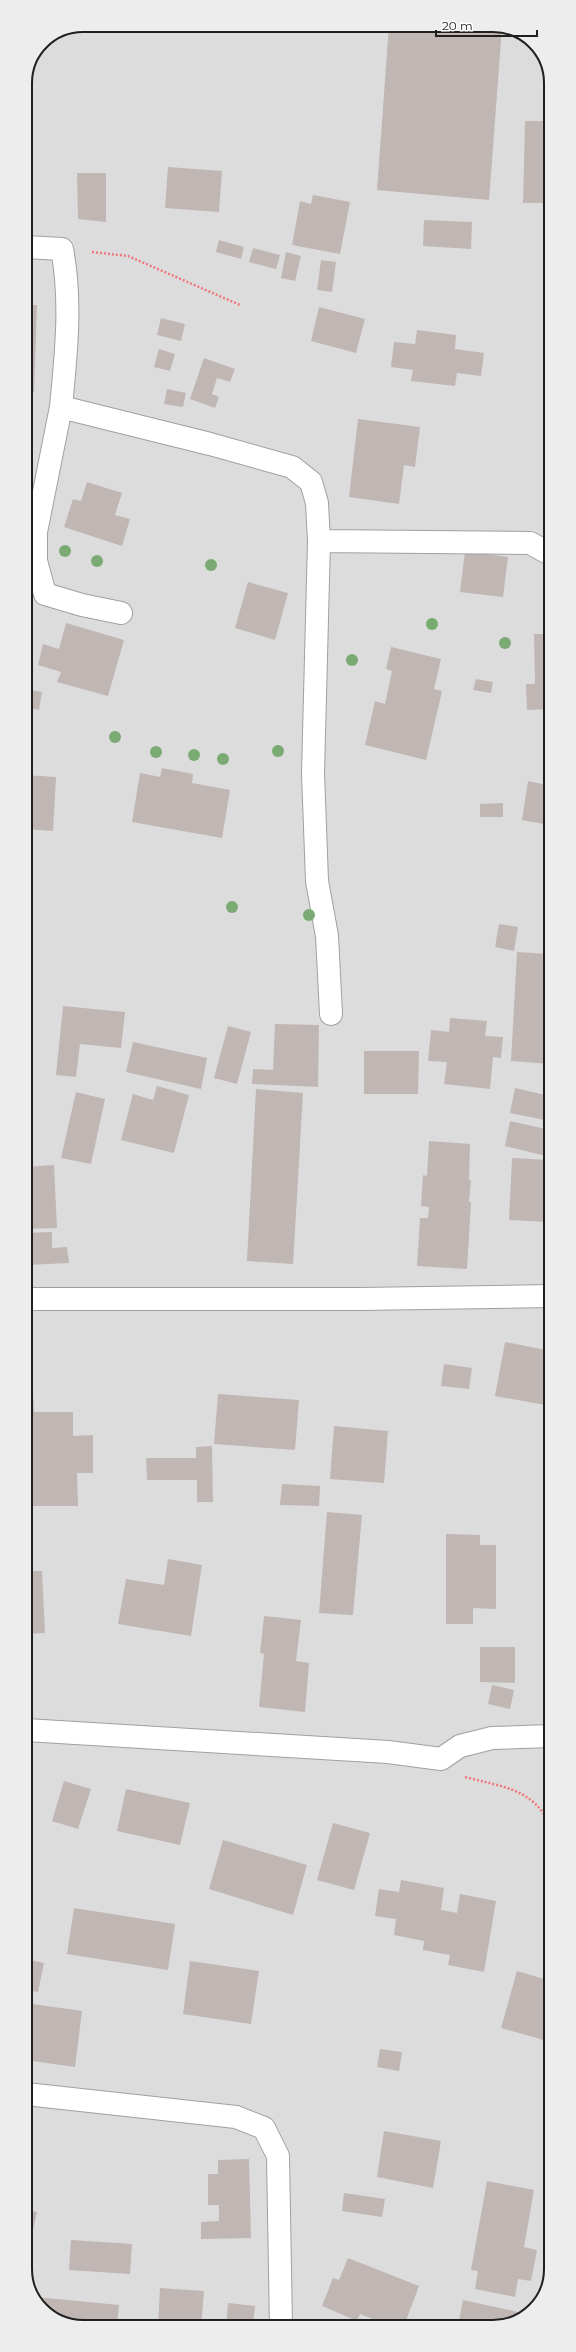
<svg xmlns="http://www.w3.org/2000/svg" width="576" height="2352" viewBox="0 0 576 2352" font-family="Montserrat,sans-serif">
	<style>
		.residential { fill: #dddcdd }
		.building { fill: #c0b6b3 }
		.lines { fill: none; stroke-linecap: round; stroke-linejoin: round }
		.street-casing { stroke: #a0a0a0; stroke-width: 24 }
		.path { stroke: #ef777c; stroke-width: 2.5; stroke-dasharray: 2 2; stroke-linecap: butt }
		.street { stroke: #fff; stroke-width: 22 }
		.tree { fill: #7aab72 }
		.rim { fill: none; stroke: #1f1f1f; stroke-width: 2 }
	</style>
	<rect width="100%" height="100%" fill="#efebe6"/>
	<path class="residential" d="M83 25H500L534 42 550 72 551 2269 537 2307 504 2326 79 2327 45 2312 26 2280 25 83 42 42Z"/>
	<path class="building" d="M389 25 502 27 489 200 377 190Z
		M525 121H545L543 203H523Z
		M168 167 222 171 219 212 165 208Z
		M77 173H106V222L78 219Z
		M313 195 350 202 340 254 292 245 300 201 311 204Z
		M424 220 472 222 471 249 423 246Z
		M219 240 244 247 241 259 216 252Z
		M253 248 280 255 276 269 249 262Z
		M286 252 301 256 295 281 281 278Z
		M321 260 336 262 332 292 317 290Z
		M25 305H37L34 392H25Z
		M319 307 365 319 356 353 311 341Z
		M161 318 185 324 181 341 157 335Z
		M417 330 456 335 455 349 484 353 481 376 457 373 455 386 411 381 413 370 391 367 394 342 415 344Z
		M159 349 175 354 170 371 154 367Z
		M204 358 235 369 230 382 217 378 212 394 219 397 215 408 190 399Z
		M167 389 186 393 183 407 164 404Z
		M358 419 420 427 415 467 404 465 399 504 349 497Z
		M87 482 122 493 115 515 130 519 122 546 64 527 73 499 81 501Z
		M465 551 508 557 503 597 460 592Z
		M248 582 288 593 275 640 235 628Z
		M66 623 124 640 108 696 57 682 61 672 38 665 43 644 59 649Z
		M534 634H550V709L527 710 526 684H535Z
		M391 647 441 659 434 689 442 691 426 760 365 745 375 701 385 704 392 671 386 669Z
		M476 679 493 682 491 693 473 690Z
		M25 689 42 692 39 710 25 707Z
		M162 768 193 774 192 783 230 790 222 838 132 822 140 773 160 777Z
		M549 770 550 818 545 817 544 824 522 820 528 781 547 785Z
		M25 775 56 777 53 831 25 829Z
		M503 803V817H480V804Z
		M499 924 518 927 514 951 495 947Z
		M517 952 550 954V1064L511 1061Z
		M63 1006 125 1012 121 1048 80 1044 76 1077 56 1075Z
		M450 1018 487 1021 485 1036 503 1037 501 1058 493 1057 490 1089 444 1084 447 1062 428 1061 431 1030 449 1032Z
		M25 1019H31L30 1047H25Z
		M275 1024 319 1025 318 1087 252 1084 253 1069 273 1070Z
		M228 1026 251 1032 237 1084 214 1078Z
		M133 1042 207 1058 201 1089 126 1072Z
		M364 1051H419L418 1094H364Z
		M157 1086 189 1095 174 1153 121 1140 133 1094 153 1100Z
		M515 1088 550 1096V1121L510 1113Z
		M256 1089 303 1093 293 1264 247 1261Z
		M76 1092 105 1099 91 1164 61 1158Z
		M510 1121 550 1130V1157L505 1146Z
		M429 1141 470 1144 469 1180H471L469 1202H471L467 1269 417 1266 420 1218H428L429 1207 421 1206 423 1175 427 1176Z
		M512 1158 550 1160V1222L509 1220Z
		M54 1165 57 1228 26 1229V1167Z
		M52 1232V1248L67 1247 69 1263 26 1265V1233Z
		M505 1342 551 1351V1406L495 1396Z
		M444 1364 472 1368 469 1389 441 1386Z
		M26 1393H33L34 1412H73V1436L93 1435V1473H77L78 1506H26Z
		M218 1394 299 1400 295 1450 214 1444Z
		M334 1426 388 1431 384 1483 330 1479Z
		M212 1446 213 1502H197V1480H147L146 1458H196V1447Z
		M282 1484 320 1486 319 1506 280 1505Z
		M327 1512 362 1515 353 1615 319 1613Z
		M446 1534 480 1535V1545H496V1609L473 1608V1624H446Z
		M168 1559 202 1565 191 1636 118 1624 126 1579 164 1585Z
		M26 1571H42L45 1633 26 1634Z
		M264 1616 301 1620 296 1661 309 1663 305 1712 259 1707 264 1654 260 1653Z
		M480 1647H515V1683L480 1682Z
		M492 1685 514 1690 510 1709 488 1704Z
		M64 1781 91 1789 78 1829 52 1821Z
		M126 1789 190 1803 180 1845 117 1831Z
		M333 1823 370 1833 354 1890 317 1880Z
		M223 1840 307 1865 293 1915 209 1889Z
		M401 1880 444 1888 441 1910 457 1913 460 1894 496 1901 484 1972 448 1965 450 1955 423 1950 424 1941 394 1935 396 1919 375 1916 379 1889 399 1892Z
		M74 1908 175 1924 168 1970 67 1954Z
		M26 1959 44 1963 38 1992 26 1990Z
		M190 1961 259 1971 251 2024 183 2014Z
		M517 1971 551 1981V2042L501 2028Z
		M26 2003 82 2011 75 2067 26 2060Z
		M380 2049 402 2052 399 2071 377 2067Z
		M384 2131 441 2141 433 2188 377 2177Z
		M249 2159 251 2238 201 2239V2222L219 2221V2205H208V2174H218V2160Z
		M487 2181 534 2190 524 2247 537 2250 531 2281 518 2279 515 2297 475 2289 478 2271 471 2270Z
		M344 2193 385 2199 382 2217 342 2211Z
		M26 2210 37 2212 27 2257H26Z
		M71 2240 132 2244 130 2274 69 2270Z
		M348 2258 419 2286 404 2326H391L360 2314 357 2321 322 2306 333 2278 339 2280Z
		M160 2288 204 2291 201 2327H158Z
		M36 2297 119 2305 117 2327H79L45 2312Z
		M463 2300 518 2312 516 2319 504 2326H458Z
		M228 2303 255 2306 253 2326 226 2327Z"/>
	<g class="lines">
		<defs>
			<path id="street" d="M25 247 62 249C72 302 66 354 61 407L210 444 292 467 311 482 317 503 319 541 313 773 317 881 327 936 331 1014
				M61 407 36 532V561L45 594 82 605 121 613
				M319 541 530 543 550 554
				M26 1299H360L551 1296
				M26 1730 388 1752 441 1759 460 1746 492 1738 551 1736
				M26 2094 236 2117 264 2128 278 2156 281 2326"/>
		</defs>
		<use href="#street" class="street-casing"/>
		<path class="path" d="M92 252 128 256 240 305
			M465 1777C502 1787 534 1788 551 1827
			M546 1877 551 1838"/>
		<use href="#street" class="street"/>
	</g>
	<g class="tree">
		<circle cx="65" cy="551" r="6"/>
		<circle cx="97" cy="561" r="6"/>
		<circle cx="211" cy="565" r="6"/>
		<circle cx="432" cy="624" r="6"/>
		<circle cx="505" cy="643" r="6"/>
		<circle cx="352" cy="660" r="6"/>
		<circle cx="115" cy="737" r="6"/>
		<circle cx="278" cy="751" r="6"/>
		<circle cx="156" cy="752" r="6"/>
		<circle cx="194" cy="755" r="6"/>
		<circle cx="223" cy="759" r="6"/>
		<circle cx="232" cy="907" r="6"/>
		<circle cx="309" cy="915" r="6"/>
	</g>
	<path d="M0 0H576V2352H0ZM83 32H493A51 51 0 0 1 544 83V2269A51 51 0 0 1 493 2320H83A51 51 0 0 1 32 2269V83A51 51 0 0 1 83 32Z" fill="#ededed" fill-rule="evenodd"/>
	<path class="rim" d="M83 32H493A51 51 0 0 1 544 83V2269A51 51 0 0 1 493 2320H83A51 51 0 0 1 32 2269V83A51 51 0 0 1 83 32Z"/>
	<path d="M436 30v6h101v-6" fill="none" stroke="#1f1f1f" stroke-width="2"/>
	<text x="442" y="30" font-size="12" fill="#1f1f1f" stroke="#ffffff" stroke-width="3" paint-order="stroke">20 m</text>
</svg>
